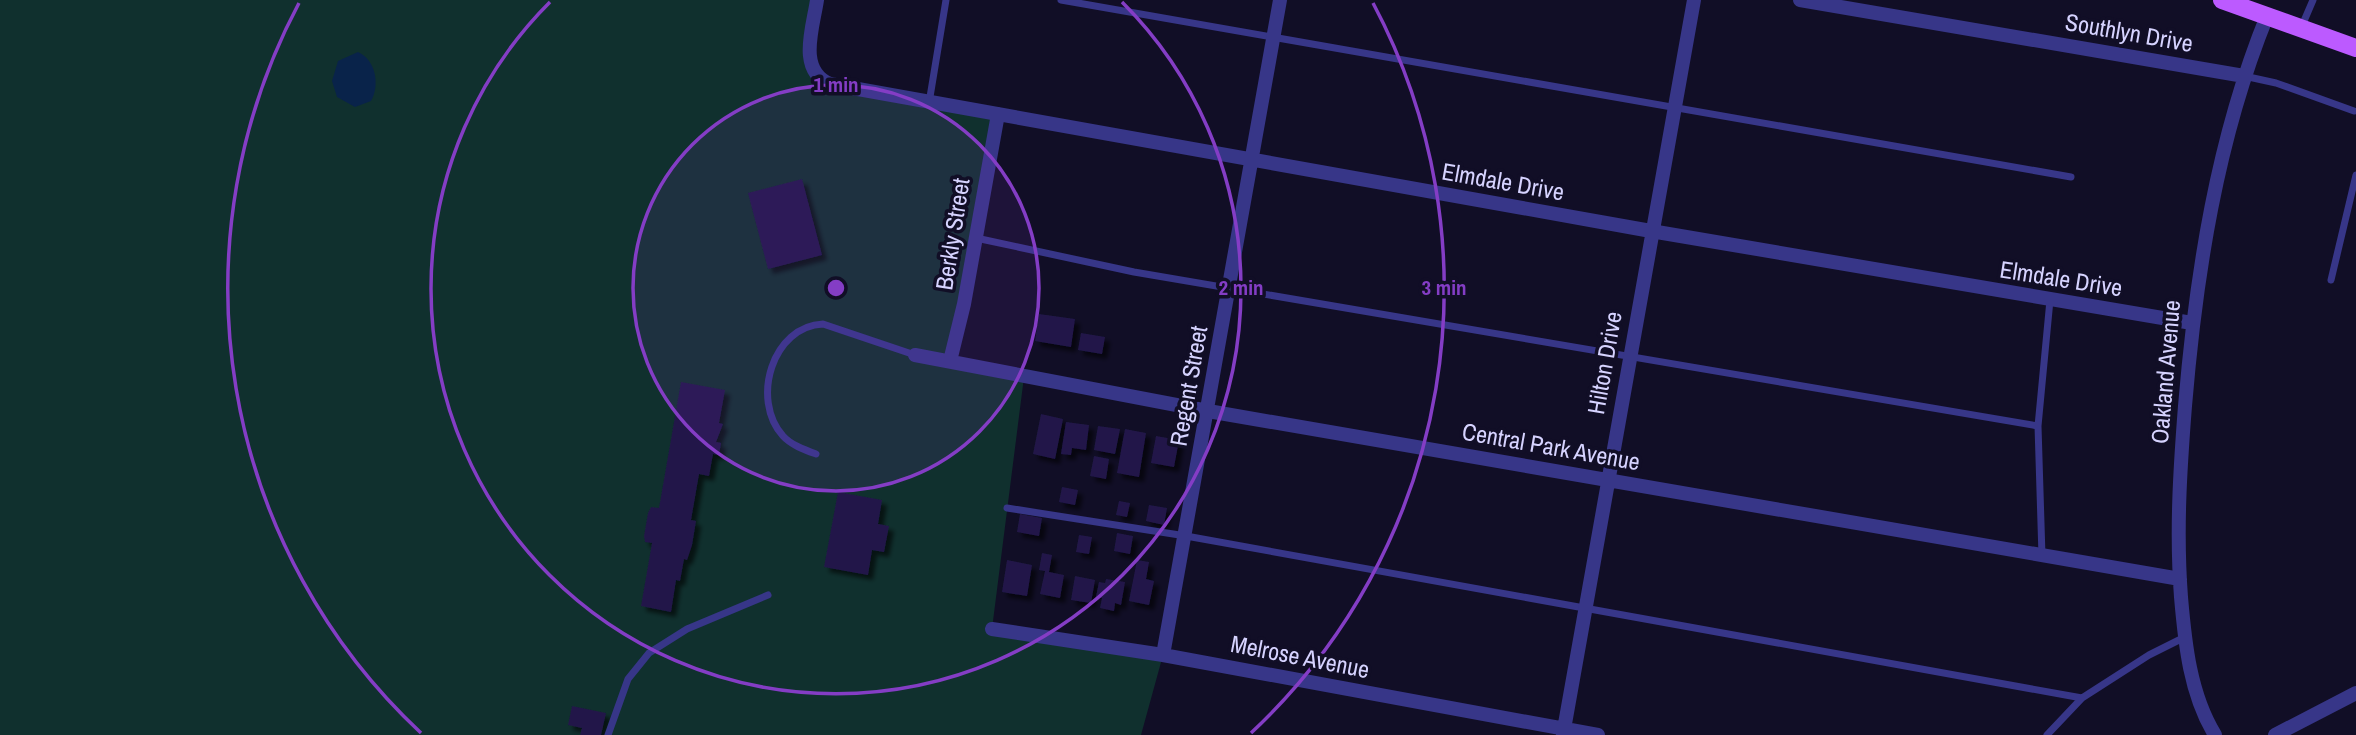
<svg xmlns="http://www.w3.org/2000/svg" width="2356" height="735" viewBox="0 0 2356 735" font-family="'Archivo Narrow',sans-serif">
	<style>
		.green { fill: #10302e }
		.water { fill: #09234a }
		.building { fill: #211848; filter: url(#shadow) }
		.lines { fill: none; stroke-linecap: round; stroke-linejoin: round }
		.lane { stroke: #373688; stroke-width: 7 }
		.street { stroke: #373688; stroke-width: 14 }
		.primary { stroke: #bc5aff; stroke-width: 18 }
		.ring { fill: none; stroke: #843dc5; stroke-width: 3.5 }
		.labels { text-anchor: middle; stroke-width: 7; stroke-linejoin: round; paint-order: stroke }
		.street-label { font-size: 24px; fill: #d6d3ff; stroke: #110e26 }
		.centre { fill: #843dc5; stroke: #110e26; stroke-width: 3.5 }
		.ring-label { font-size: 21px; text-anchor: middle; font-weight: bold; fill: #843dc5; stroke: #110e26; stroke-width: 7; stroke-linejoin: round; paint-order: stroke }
	</style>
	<defs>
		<filter id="shadow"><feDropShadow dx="5" dy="5" stdDeviation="2" flood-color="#0009"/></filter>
	</defs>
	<rect width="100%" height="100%" fill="#110e26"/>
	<path class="green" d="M0 0H817L809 55 817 76 998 114 950 360 1024 377 992 629 1163 655 1141 735H0Z"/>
	<path class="water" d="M358 52C376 60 380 85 371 101L355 107 337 97 332 81 338 61Z"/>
	<path class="building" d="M802 179 822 255 768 269 748 193Z
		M1039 314 1075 319 1071 347 1035 341Z
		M1081 333 1105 337 1102 354 1078 350Z
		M681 382 725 390 719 423 723 424 716 442 721 443 719 455 713 454 709 476 699 474 691 520 696 521 692 545 687 560 684 559 680 581 676 580 671 612 641 606 652 543 645 542 644 536 648 513 651 507 659 508Z
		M1041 414 1063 419 1055 459 1033 454Z
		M1066 422 1089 425 1086 450 1072 448 1071 455 1061 454Z
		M1098 426 1120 429 1115 454 1094 450Z
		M1125 429 1146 433 1139 477 1117 473Z
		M1156 436 1179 440 1174 467 1151 463Z
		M1094 456 1109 459 1106 479 1090 476Z
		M1062 487 1078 490 1075 505 1059 502Z
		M838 492 882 500 878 524 889 526 884 552 872 550 868 575 824 567Z
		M1119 501 1130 503 1127 517 1116 515Z
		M1149 505 1167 508 1164 525 1146 521Z
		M1020 514 1042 518 1039 536 1017 532Z
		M1117 533 1133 536 1130 554 1114 551Z
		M1079 535 1092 537 1089 554 1076 552Z
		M1042 553 1052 555 1049 572 1064 575 1060 598 1040 594 1045 571 1039 570Z
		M1007 560 1032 565 1027 596 1002 592Z
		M1137 560 1149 562 1146 579 1154 581 1149 605 1129 601Z
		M1075 576 1095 580 1091 603 1071 600Z
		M1106 579 1125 582 1121 605 1115 603 1114 611 1100 608 1102 598 1096 597 1099 582 1105 583Z
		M572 706 606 713 601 735H580L582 728 568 725Z"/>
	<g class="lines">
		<path class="lane" d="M1061 0 2071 177
			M2301 28 2313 0
			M2244 76 2276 83 2354 111
			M929 103 946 0
			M976 238 1134 272 2038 426 2042 556
			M2331 280 2356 175
			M2038 426 2050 300
			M816 454C805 450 791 445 783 436 750 399 773 326 823 324L915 355
			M1007 508 1186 536 2082 698
			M608 735 628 679 649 653 687 629 768 595
			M2047 735 2082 698 2149 655 2185 637"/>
		<path class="street" d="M817 0C813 28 797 70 830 84L1651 231 2192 323
			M1800 0 2244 76
			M915 355 1208 411 2180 579
			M950 361 964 304 998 114
			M992 629 1163 655 1598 735
			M1163 655 1280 0
			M1563 735 1694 0
			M2215 735C2190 694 2185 644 2181 597 2176 532 2180 470 2185 406 2196 274 2217 139 2267 16
			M2275 735 2356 693"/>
		<path class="primary" d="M2222 0 2356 48"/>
	</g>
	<circle cx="836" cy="288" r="203" fill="#843dc5" fill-opacity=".12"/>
	<g class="ring">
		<circle cx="836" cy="288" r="203"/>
		<path d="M1122 2A405 405 0 1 1 550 2"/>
		<path d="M421 733A608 608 0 0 1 299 3M1373 3A608 608 0 0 1 1251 733"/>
	</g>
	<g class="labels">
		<g class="street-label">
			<text transform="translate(2129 33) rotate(10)" y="8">Southlyn Drive</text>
			<text transform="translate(1503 182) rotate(10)" y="8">Elmdale Drive</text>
			<text transform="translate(953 234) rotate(-81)" y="8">Berkly Street</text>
			<text transform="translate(2061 279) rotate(9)" y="8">Elmdale Drive</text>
			<text transform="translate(1605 363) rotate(-80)" y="8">Hilton Drive</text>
			<text transform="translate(2166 372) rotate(-85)" y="8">Oakland Avenue</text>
			<text transform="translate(1189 386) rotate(-80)" y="8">Regent Street</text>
			<text transform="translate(1551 447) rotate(10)" y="8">Central Park Avenue</text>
			<text transform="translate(1300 657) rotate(11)" y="8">Melrose Avenue</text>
		</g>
	</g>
	<circle cx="836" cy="288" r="10" class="centre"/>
	<g class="ring-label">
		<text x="836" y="92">1 min</text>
		<text x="1241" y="295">2 min</text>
		<text x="1444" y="295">3 min</text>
	</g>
</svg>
